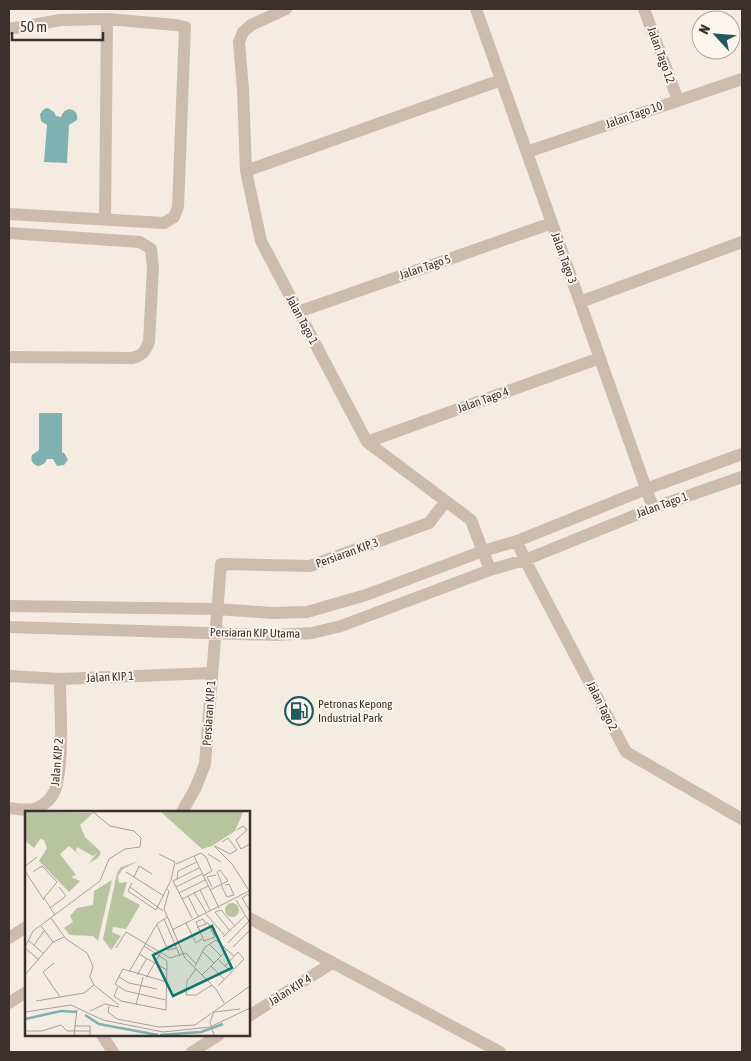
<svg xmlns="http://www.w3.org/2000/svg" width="751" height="1061" viewBox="0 0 751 1061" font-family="'Asap Condensed',sans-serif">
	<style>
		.water { fill: #7fb0b2 }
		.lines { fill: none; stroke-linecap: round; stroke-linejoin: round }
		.minor { stroke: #cdbbac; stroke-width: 12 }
		.labels { text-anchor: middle; stroke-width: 4; stroke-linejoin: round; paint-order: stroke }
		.street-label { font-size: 12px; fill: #3b302b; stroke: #fbf5ee }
		.poi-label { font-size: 12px; fill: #3b302b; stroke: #fbf5ee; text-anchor: start }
		.inset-river { fill: none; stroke: #7fb0b2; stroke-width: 2.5 }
		.inset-road { fill: none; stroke: #aaa098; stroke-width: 1 }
		.view { fill: #0f766e; fill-opacity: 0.15; stroke: #0f766e; stroke-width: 2.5 }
		.inset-edge { fill: none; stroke: #3b302b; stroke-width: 2.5 }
	</style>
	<rect width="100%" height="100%" fill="#f4ebe1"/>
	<path class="water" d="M48 108 54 112 56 116 61 117C65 105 79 108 77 120L69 125 67 163 44 162 47 125 41 121 40 114 44 109Z
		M39 413H62V452L65 454 68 460 64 465 57 466 53 459H47L45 463 39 466C33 465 30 461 32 455L39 450Z"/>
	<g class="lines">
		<path class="minor" d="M286 9 251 25 243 32 239 42 243 90 246 171 261 241 367 442 471 520 490 570
			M476 9 653 508
			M644 9 678 100
			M9 29 61 20 107 19 176 25 185 27 178 207 174 217 164 223 9 214
			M527 152 742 79
			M246 171 501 80
			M105 218 107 19
			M9 233 140 242 151 249 153 268 149 342C145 352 142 356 132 358L9 357
			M580 302 742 242
			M298 312 552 223
			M367 442 600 358
			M517 541 525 560 626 752 742 819
			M9 606 216 609 273 613 307 612 366 595 483 551 517 541 646 489 742 454
			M9 627 275 635 312 633 341 626 490 570 525 560 653 508 742 477
			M9 676 60 679 212 673
			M9 808C18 809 30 812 39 807 48 803 56 793 57 783 64 751 60 712 60 679
			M182 812 196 787 205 764 221 564 310 566 429 523 446 501
			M249 918 500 1052
			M9 938 26 927
			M9 1003 26 992
			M249 1016 332 963
			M102 1035 113 1052
			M192 1052 219 1035"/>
	</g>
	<defs>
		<symbol id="fuel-ring" viewBox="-11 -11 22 22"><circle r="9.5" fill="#fbf5ee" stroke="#1f5a5e" stroke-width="1.5"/><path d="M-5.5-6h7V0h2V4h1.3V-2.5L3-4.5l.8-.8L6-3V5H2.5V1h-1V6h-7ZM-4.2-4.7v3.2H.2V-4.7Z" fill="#1f5a5e"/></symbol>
	</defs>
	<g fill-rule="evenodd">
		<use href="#fuel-ring" x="283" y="695" width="32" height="32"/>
	</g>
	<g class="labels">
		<g class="street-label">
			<text transform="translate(661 55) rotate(70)" y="4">Jalan Tago 12</text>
			<text transform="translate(634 115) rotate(-19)" y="4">Jalan Tago 10</text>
			<text transform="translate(564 258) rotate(70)" y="4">Jalan Tago 3</text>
			<text transform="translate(425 267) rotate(-19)" y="4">Jalan Tago 5</text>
			<text transform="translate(302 320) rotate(62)" y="4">Jalan Tago 1</text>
			<text transform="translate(483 400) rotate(-20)" y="4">Jalan Tago 4</text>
			<text transform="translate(662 505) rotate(-20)" y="4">Jalan Tago 1</text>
			<text transform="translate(347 553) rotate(-20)" y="4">Persiaran KIP 3</text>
			<text transform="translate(255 633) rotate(1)" y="4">Persiaran KIP Utama</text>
			<text transform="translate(110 677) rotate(-3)" y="4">Jalan KIP 1</text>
			<text transform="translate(602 706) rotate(63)" y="4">Jalan Tago 2</text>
			<text transform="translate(209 713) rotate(-86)" y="4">Persiaran KIP 1</text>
			<text transform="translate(57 762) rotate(-85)" y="4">Jalan KIP 2</text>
			<text transform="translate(290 990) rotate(-32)" y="4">Jalan KIP 4</text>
		</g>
		<g class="poi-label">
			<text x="318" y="708">Petronas Kepong<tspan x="318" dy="14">Industrial Park</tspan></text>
		</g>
	</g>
	<g transform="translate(25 811)">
		<rect width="225" height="225" fill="#f4ebe1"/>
		<path d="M0 1 68 2 55 14 60 26 76 41 73 47 63 53 73 41 68 45 52 36 51 40 57 46 44 35 35 43 51 64 46 66 55 70 44 81 14 50 22 37 19 29 15 28 9 37 0 30ZM136 1H218L210 20 187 35 177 38ZM114 50 98 58 93 65 94 72 102 71 98 85 115 94 101 118 88 116 87 121 96 125 86 139 78 128 92 62 96 56ZM87 69 73 130 68 125 45 124 39 117 48 111 45 105 52 97 68 94 69 80ZM200 99a7 7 0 1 1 14 0a7 7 0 1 1-14 0Z" fill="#b8c4a0"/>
		<path class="inset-river" d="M60 204 74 213 133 224M0 208 36 200 52 201M135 224 176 221 198 213"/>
		<path class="inset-road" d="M212 19 218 15 222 19 211 29 216 38 225 33M189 35 207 53 225 81M190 35 205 43 212 39 203 27 197 31M183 43 196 51M169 45 194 97M151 53 176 42 181 46 187 60 178 65M0 55 12 46M0 60 19 89M8 61 17 55 32 71 19 87 30 104M101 61 139 85M109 66 114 55 127 63M152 68 153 60 172 51M107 72 103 80 131 99 146 69 150 51 134 43M196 74 202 86 209 84 204 73 200 74M105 76 138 100M151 76 177 63M187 76 182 66 191 64M142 78 144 80 139 98 160 147 191 178 199 192M175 79 185 99M185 79 203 70 195 59 192 61 197 73M154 82 180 69M169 82 181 101M163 85 173 105M225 86 223 83 217 87 225 100M157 88 183 75M211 89 225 112M25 97 41 85 34 76M181 103 200 125M26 107 41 128 62 142 68 155 65 166 69 174 94 194M167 107 148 70 174 57M139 108 155 145M161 112 171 132 177 128M132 114 143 139 151 137M16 115 28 131M172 117 173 116 181 113 182 112H183L190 126 179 130 173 116 171 111 178 108 181 113M147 119 224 80M205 120 190 101 196 99 210 115M198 126 220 105M3 129 19 143M203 132 225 109M184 133 196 145M9 134 19 120M0 136 8 120 75 70 84 48 100 38 115 36 116 27 109 20 85 15 68 1M208 136 225 119M0 137 14 149M91 137 101 121 145 147 161 142 171 153M177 140 189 152M114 143 142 159M193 148 206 161M29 152 18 161 35 186M170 155 180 136 191 129 209 145M186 155 199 168M171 158 162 170 161 184H171L187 174M104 161 132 113 142 106M0 164 28 131 39 126M112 164 122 147M177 164 202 139M94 166 104 172 132 178M121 167 135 143M193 175 219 148 213 141 200 155M93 176 89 185 96 190 141 199 142 150 119 135M141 189 101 180 90 173 98 158 142 171M11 190 59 182 69 174M111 194 118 166M84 195 83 201 92 208 134 216 170 214 225 175M65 200 80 193 94 196M0 201 46 194 78 209 138 221 185 216 225 197M49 215H65V224M0 220H17L36 214 42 220H65M49 224 52 199M189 224 185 211 189 201 215 198"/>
		<path class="view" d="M187 115 207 157 148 185 128 144Z"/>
		<rect width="225" height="225" class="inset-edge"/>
	</g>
	<rect width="751" height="1061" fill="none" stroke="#3b302b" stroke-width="20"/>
	<g transform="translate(716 35) rotate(296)"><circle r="24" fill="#fbf5ee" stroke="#aea6a0"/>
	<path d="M0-4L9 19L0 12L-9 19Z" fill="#1f5a5e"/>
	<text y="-8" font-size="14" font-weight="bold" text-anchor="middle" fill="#3b302b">N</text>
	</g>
	<path d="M12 32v8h91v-8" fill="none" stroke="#3b302b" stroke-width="2.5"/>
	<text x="20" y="32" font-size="15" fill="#3b302b" stroke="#fbf5ee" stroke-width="4" paint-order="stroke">50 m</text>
</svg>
